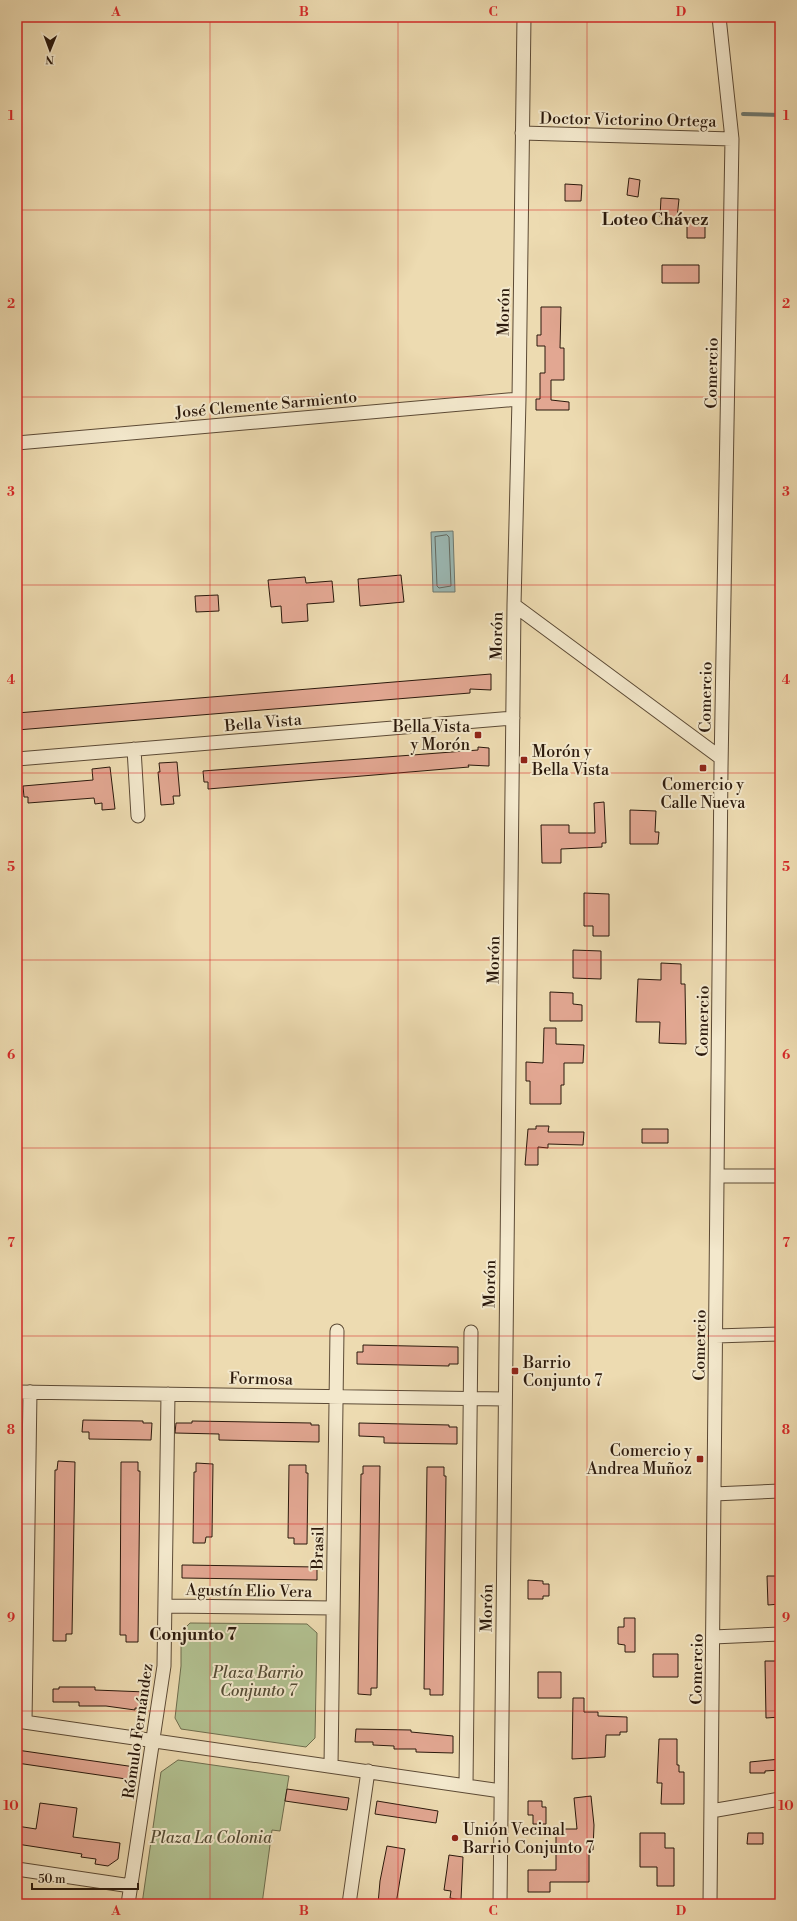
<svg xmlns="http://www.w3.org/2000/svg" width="797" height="1921" viewBox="0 0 797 1921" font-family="'Libre Bodoni',serif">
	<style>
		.green { fill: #b2c191; stroke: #6e6d4e }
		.water { fill: #9bb9b5; stroke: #6e7971 }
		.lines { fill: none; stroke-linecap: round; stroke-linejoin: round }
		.shore { stroke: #636960; stroke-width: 1 }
		.stream { stroke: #6e7971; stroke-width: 4 }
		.building { fill: #e2a792; stroke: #2b190c }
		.minor-casing { stroke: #5c4a35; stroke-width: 15 }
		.minor { stroke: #f3e8cc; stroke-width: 13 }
		.grid { fill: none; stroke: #d62828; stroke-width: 1; stroke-opacity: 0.55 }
		.poi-dot { fill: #8f2418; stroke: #f3e8cc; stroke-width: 1.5 }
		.labels { text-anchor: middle; stroke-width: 4; stroke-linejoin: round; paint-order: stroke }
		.street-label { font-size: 16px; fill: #2b190c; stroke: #f3e8cc }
		.poi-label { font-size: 16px; fill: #2b190c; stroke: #f3e8cc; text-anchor: start }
		.park-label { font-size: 16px; font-style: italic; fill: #544b34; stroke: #f3e8cc }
		.neighbourhood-label { font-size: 17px; font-weight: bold; fill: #2b190c; stroke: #f3e8cc }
		.neatline { fill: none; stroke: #d62828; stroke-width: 1.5 }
		.grid-label { font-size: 13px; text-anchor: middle; font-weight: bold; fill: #d62828 }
	</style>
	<rect width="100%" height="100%" fill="#eddbb1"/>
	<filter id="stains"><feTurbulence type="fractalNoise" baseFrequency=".005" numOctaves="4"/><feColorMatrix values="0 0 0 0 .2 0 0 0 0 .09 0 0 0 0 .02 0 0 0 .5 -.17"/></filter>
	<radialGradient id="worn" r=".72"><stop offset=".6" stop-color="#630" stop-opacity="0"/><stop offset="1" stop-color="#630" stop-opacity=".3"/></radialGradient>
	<path class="green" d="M190 1623 307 1624 317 1633 315 1738 306 1747 181 1729 175 1718 181 1666V1632Z
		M178 1760 289 1776 280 1831 272 1830 262 1904H142L161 1772Z"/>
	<path class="water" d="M453 531 455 592H433L431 532Z"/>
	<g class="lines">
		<path class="shore" d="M447 535 449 537 451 586 439 588 437 586 435 537Z"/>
		<path class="stream" d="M743 114 780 115
			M780 1144V1151"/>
	</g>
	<path class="building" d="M629 178 640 180 638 197 627 195Z
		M565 184 582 185 581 201H565Z
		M661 198 679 199 677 218 660 217Z
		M687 218H705V238H687Z
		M662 265H699V283H662Z
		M541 307H561L560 348H564V380H551V400L569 402V410H536V399H540V373H545V346H537V335H541Z
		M401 575 404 602 360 606 358 579Z
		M305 577 306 583 332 581 334 602 307 604 308 621 282 623 281 606 271 607 268 580Z
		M218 595 219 611 196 612 195 596Z
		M491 674V690L470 689V693L17 730V713Z
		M478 747 489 748V766L468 765 469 767 208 789V782H204L203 771 478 750Z
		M177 762 180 796H173L174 804 161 805 158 772H160L159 763Z
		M110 767 115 809 102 810V803L95 804 94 798 28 803V797H24L23 786 93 780 92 769Z
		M604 802 606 843H602V847L561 849V863H542L541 825H569V833H595L594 803Z
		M630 810 656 811 655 832H659L658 844H630Z
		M584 893 609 894V936H593V926H584Z
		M573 950 601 951V979L573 978Z
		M661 963 681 964V984H685L686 1044 659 1043 660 1022H636L638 979 661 980Z
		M550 992 573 993V1004L582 1005V1021H550Z
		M544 1028H556V1044L584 1045 583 1063H564V1085H561V1104H530V1081H526V1062L543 1063Z
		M536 1126H549L548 1132H584L583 1145 548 1144V1148L538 1147V1165H525L528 1129H536Z
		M642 1129H668V1143H642Z
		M363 1345 458 1347V1364H449V1366L357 1364V1352H363Z
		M83 1420 143 1421V1423H152L151 1440 89 1439V1432H82Z
		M192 1421 311 1423V1425H319V1442L219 1440V1434L175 1433 176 1423H192Z
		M359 1423 449 1425V1427H457V1444L384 1443V1437L359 1436Z
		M58 1461 75 1462 72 1634H66V1641H53L55 1470H57Z
		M121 1462H138V1471H140L138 1642H126V1635H120Z
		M196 1463 213 1464 212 1537H206L205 1543H193L194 1472H196Z
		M289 1465H306V1473H308L307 1544H294V1538H288Z
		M363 1466H380L377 1688H371V1695L358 1694 361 1474H363Z
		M427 1467H444V1476H446L443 1695H430V1689H424Z
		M182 1565 317 1567V1580L182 1578Z
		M767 1576H780V1604L768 1605Z
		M528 1580 543 1581V1584H549V1596H543V1599H528Z
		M624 1618H635V1652H625V1645L618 1644V1627H624Z
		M653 1654H678V1677H653Z
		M765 1661H780V1717L766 1718Z
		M538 1672H561V1698H538Z
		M59 1687H95V1690L146 1692 144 1709 135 1708V1710L106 1706H79V1702H53V1689H59Z
		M573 1698H584V1712H598V1716L627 1717V1732H620V1735H606L605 1757 572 1759Z
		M356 1729 411 1730V1732L453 1736V1753L416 1752V1749H394V1746L373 1745V1742H355Z
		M659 1739H677V1765H679V1772H684V1804H661L662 1783H657Z
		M17 1750 135 1767 133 1780 17 1763Z
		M780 1759V1770L765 1771V1773H750V1762Z
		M287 1789 349 1798 347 1810 285 1801Z
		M591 1796 594 1825 593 1850H589V1882H550V1892H528V1870H556V1829H577L574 1798Z
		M377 1801 438 1811 436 1823 375 1814Z
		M528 1801H542V1807H546V1824H533V1815H528Z
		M40 1803 77 1808 73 1837 120 1843 118 1859 108 1866 95 1864 96 1859 81 1857 82 1854 17 1844V1826L36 1829Z
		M640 1833H665V1848H674V1886H657V1867H640Z
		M748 1833H763V1844H747Z
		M387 1846 405 1849 396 1904H378L380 1881Z
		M449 1855 463 1857 461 1900 450 1898 451 1891 444 1890Z"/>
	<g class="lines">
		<defs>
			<path id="minor" d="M522 133 732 139
				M17 443 519 399
				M514 605 721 758
				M134 749 138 816
				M17 759 513 718
				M717 1176H780
				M716 1336 780 1334
				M17 1392 505 1399
				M714 1494 780 1491
				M165 1606 333 1608
				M713 1637 780 1634
				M17 1721 501 1791
				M25 1722 30 1392
				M331 1766 337 1331
				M466 1785 471 1332
				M711 1811 780 1799
				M17 1869 131 1886
				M128 1904 164 1666 168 1394
				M349 1904 368 1771
				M500 1904 514 605 519 399 524 17
				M710 1904 721 768 732 139 719 17"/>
		</defs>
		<use href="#minor" class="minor-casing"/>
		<use href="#minor" class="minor"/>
	</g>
	<path class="grid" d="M210 17V1904M398 17V1904M587 17V1904M17 210H780M17 397H780M17 585H780M17 773H780M17 960H780M17 1148H780M17 1336H780M17 1524H780M17 1711H780"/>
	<g class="poi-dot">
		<rect x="474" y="731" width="8" height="8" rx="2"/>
		<rect x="520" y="756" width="8" height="8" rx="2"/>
		<rect x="699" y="764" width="8" height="8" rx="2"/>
		<rect x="511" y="1367" width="8" height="8" rx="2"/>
		<rect x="696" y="1455" width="8" height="8" rx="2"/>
		<circle cx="455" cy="1838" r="4"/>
	</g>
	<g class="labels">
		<g class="street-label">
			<text transform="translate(628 119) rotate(1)" y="6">Doctor Victorino Ortega</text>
			<text transform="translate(503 312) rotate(-89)" y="6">Morón</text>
			<text transform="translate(711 373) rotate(-89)" y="6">Comercio</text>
			<text transform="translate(266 404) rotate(-5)" y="6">José Clemente Sarmiento</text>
			<text transform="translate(496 636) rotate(-89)" y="6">Morón</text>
			<text transform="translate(705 697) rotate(-89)" y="6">Comercio</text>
			<text transform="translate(263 722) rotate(-5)" y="6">Bella Vista</text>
			<text transform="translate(493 960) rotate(-89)" y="6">Morón</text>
			<text transform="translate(702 1021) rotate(-89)" y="6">Comercio</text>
			<text transform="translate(489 1284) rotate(-89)" y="6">Morón</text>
			<text transform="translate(699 1345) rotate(-89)" y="6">Comercio</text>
			<text transform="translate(261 1378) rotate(1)" y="6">Formosa</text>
			<text transform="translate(317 1548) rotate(-89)" y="6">Brasil</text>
			<text transform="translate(249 1590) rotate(1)" y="6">Agustín Elio Vera</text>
			<text transform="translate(486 1608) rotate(-89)" y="6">Morón</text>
			<text transform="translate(696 1669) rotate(-89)" y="6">Comercio</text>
			<text transform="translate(137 1731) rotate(-82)" y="6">Rómulo Fernández</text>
		</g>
		<g class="poi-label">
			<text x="470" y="732" text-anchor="end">Bella Vista<tspan x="470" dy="18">y Morón</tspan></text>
			<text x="532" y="757">Morón y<tspan x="532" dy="18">Bella Vista</tspan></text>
			<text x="703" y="790" text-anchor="middle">Comercio y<tspan x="703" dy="18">Calle Nueva</tspan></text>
			<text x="523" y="1368">Barrio<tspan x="523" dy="18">Conjunto 7</tspan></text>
			<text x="692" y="1456" text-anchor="end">Comercio y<tspan x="692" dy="18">Andrea Muñoz</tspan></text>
			<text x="463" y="1835">Unión Vecinal<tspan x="463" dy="18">Barrio Conjunto 7</tspan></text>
		</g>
		<g class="park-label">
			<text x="258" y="1678">Plaza Barrio<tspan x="258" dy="18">Conjunto 7</tspan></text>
			<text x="211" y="1843">Plaza La Colonia</text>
		</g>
		<g class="neighbourhood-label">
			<text x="655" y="225">Loteo Chávez</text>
			<text x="193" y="1640">Conjunto 7</text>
		</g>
	</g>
	<rect width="797" height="1921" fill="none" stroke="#eddbb1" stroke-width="44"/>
	<g transform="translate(50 50) rotate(181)" stroke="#f3e8cc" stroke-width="3" paint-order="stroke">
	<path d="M0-3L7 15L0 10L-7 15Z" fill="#2b190c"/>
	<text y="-6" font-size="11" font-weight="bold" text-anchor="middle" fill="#2b190c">N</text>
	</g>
	<path d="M32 1883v6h106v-6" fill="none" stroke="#2b190c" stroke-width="2"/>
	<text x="38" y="1883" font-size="12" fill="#2b190c" stroke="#f3e8cc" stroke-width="3" paint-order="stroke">50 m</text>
	<rect x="22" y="22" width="753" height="1877" class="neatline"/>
	<g class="grid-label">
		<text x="116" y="16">A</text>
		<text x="304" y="16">B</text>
		<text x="493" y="16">C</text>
		<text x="681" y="16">D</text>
		<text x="11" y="120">1</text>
		<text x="786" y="120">1</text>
		<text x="11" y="308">2</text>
		<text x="786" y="308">2</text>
		<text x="11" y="496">3</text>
		<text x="786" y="496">3</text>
		<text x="11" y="684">4</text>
		<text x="786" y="684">4</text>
		<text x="11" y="871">5</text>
		<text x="786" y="871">5</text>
		<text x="11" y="1059">6</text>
		<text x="786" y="1059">6</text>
		<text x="11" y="1247">7</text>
		<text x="786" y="1247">7</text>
		<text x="11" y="1434">8</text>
		<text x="786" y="1434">8</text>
		<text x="11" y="1622">9</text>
		<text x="786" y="1622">9</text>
		<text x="11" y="1810">10</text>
		<text x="786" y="1810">10</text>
		<text x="116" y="1915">A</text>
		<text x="304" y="1915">B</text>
		<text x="493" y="1915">C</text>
		<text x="681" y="1915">D</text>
	</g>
	<rect width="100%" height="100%" filter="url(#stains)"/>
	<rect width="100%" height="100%" fill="url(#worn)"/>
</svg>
